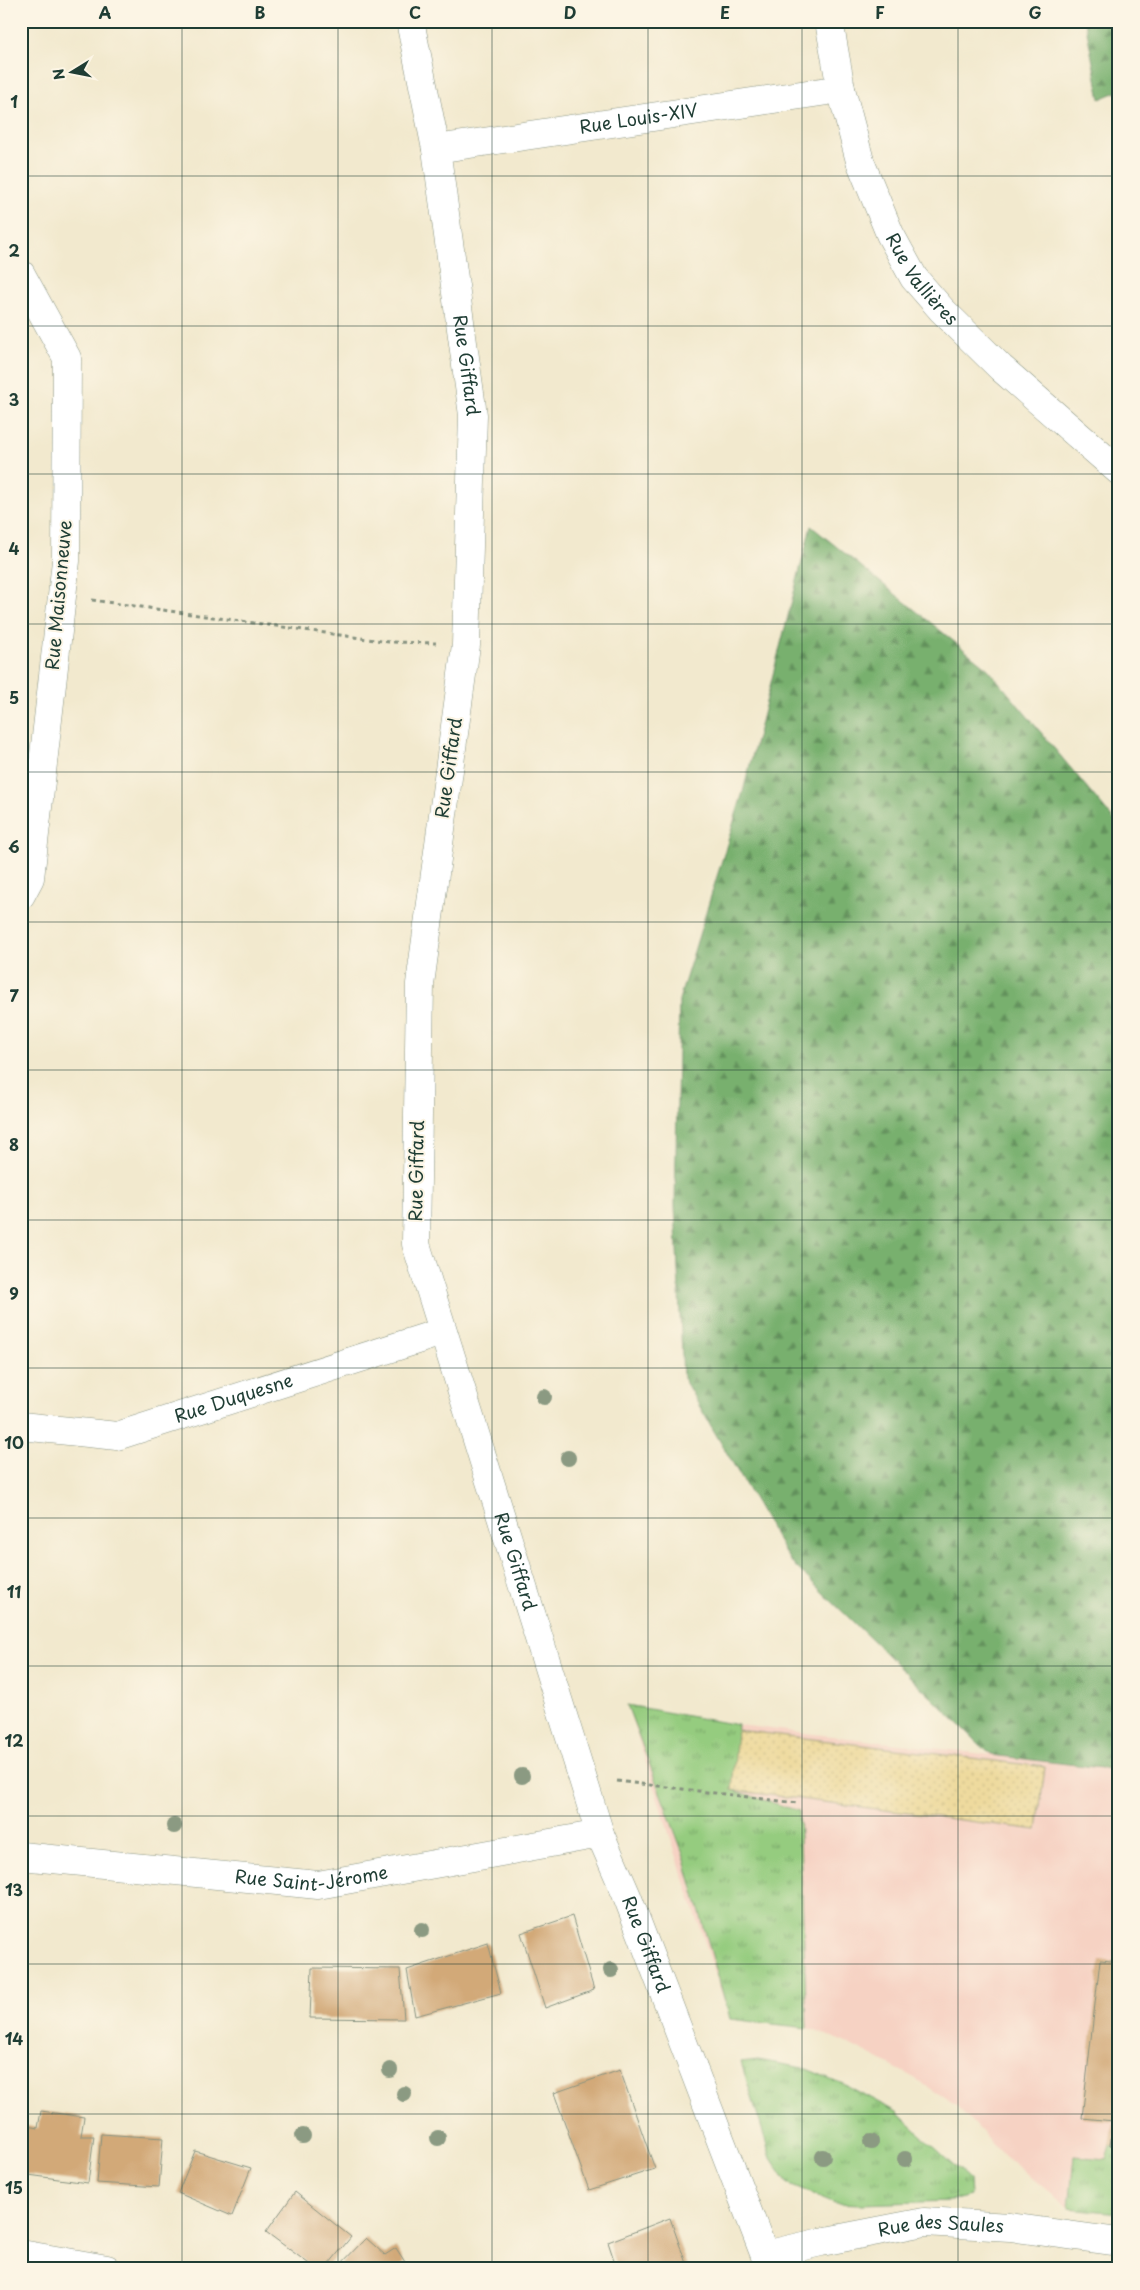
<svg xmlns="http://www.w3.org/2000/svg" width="1140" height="2290" viewBox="0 0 1140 2290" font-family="'Playpen Sans',sans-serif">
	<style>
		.built { fill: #f6d2c3 }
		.grass { fill: url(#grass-tufts); stroke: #5a845a }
		.forest { fill: url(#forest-firs); stroke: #4c7651 }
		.sand { fill: url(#sand-dots); stroke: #868c69 }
		.building { fill: #d2a978 }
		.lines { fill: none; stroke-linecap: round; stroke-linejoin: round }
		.minor-casing { stroke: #889381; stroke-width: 29 }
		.path { stroke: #889381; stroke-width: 3; stroke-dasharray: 4 4; stroke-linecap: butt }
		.minor { stroke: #fff; stroke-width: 28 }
		.tree { fill: #8b9a82 }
		.grid { fill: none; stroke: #1f3d34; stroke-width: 1; stroke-opacity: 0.55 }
		.labels { text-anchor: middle; stroke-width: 4; stroke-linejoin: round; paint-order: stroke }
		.street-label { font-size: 18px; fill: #1f3d34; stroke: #fcf5e5 }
		.neatline { fill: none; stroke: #1f3d34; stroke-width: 2 }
		.grid-label { font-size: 16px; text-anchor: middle; font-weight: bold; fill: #1f3d34 }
	</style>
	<defs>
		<pattern id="grass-tufts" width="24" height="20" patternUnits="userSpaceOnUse" patternTransform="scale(1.25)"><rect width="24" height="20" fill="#95cc7f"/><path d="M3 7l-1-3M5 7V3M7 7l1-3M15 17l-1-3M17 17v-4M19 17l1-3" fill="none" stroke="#79a769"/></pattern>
		<pattern id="forest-firs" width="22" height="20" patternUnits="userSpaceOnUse" patternTransform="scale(1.25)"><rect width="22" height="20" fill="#78b06e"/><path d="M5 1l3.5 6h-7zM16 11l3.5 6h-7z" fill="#62905b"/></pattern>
		<pattern id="sand-dots" width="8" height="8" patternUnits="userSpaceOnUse" patternTransform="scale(1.25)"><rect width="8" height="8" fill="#eeda9e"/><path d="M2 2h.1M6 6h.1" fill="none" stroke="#ccbc89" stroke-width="1.8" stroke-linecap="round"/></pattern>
	</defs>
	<rect width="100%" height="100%" fill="#fcf5e5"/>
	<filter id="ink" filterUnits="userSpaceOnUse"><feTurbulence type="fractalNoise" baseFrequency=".02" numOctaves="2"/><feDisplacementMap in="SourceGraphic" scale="10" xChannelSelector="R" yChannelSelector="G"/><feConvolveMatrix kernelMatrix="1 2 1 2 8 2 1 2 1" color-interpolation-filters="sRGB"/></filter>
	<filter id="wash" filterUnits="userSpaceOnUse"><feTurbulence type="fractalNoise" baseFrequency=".0096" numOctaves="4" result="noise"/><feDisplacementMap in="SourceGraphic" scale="20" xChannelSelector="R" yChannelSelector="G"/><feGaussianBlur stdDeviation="1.12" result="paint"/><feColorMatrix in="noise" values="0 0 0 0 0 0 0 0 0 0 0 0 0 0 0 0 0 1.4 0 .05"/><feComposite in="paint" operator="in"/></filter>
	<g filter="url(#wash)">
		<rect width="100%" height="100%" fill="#f2e9ce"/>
		<path class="built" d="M627 1705 738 1725 1119 1770V2213L1069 2208 1001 2153 955 2104 909 2075 843 2041 807 2028 730 2019Z"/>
		<path class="grass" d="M627 1705 738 1725 732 1790 799 1811 807 2028 730 2019 683 1853Z
			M758 2060 804 2068 848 2086 896 2112 970 2180 971 2196 950 2201 861 2204 835 2203 787 2183 771 2158 741 2062Z
			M1110 2145 1119 2146V2213L1069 2208 1074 2156 1106 2159Z"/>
		<path class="forest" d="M1085 21H1119V91L1100 99Z
			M811 526 988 669 1119 826V1770L991 1755 790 1561 683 1378 675 1205 679 1000 743 792Z"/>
		<path class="sand" d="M737 1730 1045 1767 1037 1830 732 1790Z"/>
		<g id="blocks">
			<path class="building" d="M572 1916 594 1990 545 2008 521 1933Z
				M488 1943 501 1993 415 2016 407 1970Z
				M1100 1960 1119 1962V2146L1110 2145 1114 2121 1082 2118Z
				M312 1968 400 1969 404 2019 310 2018Z
				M620 2070 655 2169 589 2190 554 2093Z
				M41 2111 84 2117 81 2136H94L88 2183 21 2174V2125L38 2128Z
				M101 2134 163 2138 159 2187 97 2183Z
				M195 2151 251 2168 232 2216 178 2193Z
				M295 2192 351 2237 325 2269H316L266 2232Z
				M670 2218 688 2269H617L608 2242Z
				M366 2238 385 2255 396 2248 405 2262 394 2269H336Z"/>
		</g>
	</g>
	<g filter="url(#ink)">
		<use href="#blocks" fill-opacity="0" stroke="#889381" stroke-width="1"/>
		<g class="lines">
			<defs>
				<g id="minor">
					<path id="s1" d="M410 21 436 149 473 415 466 645 420 984 416 1244 600 1834 627 1896 770 2269"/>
					<path id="s2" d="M829 21 841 89 860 161 890 234 914 278 942 310 1001 368 1119 471"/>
					<path id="s3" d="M436 149 841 89"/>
					<path d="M21 274 67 358 66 561 30 878 21 895"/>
					<path id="s4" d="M21 1426 117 1436 442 1332"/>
					<path id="s5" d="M21 1856 318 1885 600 1834"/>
					<path d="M21 2254 107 2269"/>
					<path id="s6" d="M765 2255 821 2242 924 2222 1010 2227 1119 2242"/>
				</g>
			</defs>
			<use href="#minor" class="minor-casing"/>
			<path class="path" d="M92 600 389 642 436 643
				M617 1781 797 1803"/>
			<use href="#minor" class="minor"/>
		</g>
		<g class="tree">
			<circle cx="544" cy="1397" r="8"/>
			<circle cx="568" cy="1458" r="8"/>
			<circle cx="522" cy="1776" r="8"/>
			<circle cx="174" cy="1826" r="8"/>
			<circle cx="422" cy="1930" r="8"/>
			<circle cx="611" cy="1970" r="8"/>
			<circle cx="390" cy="2070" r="8"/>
			<circle cx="404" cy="2094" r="8"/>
			<circle cx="303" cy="2136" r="8"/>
			<circle cx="438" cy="2138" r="8"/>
			<circle cx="871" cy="2142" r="8"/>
			<circle cx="823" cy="2157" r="8"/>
			<circle cx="905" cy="2159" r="8"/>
		</g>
	</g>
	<path class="grid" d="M182 21V2269M338 21V2269M492 21V2269M648 21V2269M802 21V2269M958 21V2269M21 176H1119M21 326H1119M21 474H1119M21 624H1119M21 772H1119M21 922H1119M21 1070H1119M21 1220H1119M21 1368H1119M21 1518H1119M21 1666H1119M21 1816H1119M21 1964H1119M21 2114H1119"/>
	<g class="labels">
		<g class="street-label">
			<text dy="6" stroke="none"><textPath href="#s3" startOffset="205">Rue Louis-XIV</textPath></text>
			<text dy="6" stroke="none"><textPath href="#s2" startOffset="278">Rue Vallières</textPath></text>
			<text dy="6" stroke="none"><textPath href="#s1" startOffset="349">Rue Giffard</textPath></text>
			<text transform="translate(59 595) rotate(-85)" y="6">Rue Maisonneuve</text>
			<text transform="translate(449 768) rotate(-82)" y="6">Rue Giffard</text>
			<text transform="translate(417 1171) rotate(-89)" y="6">Rue Giffard</text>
			<text dy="6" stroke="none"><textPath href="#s4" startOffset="219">Rue Duquesne</textPath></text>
			<text dy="6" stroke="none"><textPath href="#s1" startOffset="1564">Rue Giffard</textPath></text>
			<text dy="6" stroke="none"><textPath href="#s5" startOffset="292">Rue Saint-Jérome</textPath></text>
			<text dy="6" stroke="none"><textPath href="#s1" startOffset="1969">Rue Giffard</textPath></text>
			<text dy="6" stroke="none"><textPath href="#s6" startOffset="179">Rue des Saules</textPath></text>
		</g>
	</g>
	<rect width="1140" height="2290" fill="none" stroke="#fcf5e5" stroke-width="55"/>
	<g transform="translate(72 72) rotate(260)" stroke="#fcf5e5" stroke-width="4" paint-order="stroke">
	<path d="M0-4L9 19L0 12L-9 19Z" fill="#1f3d34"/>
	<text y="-8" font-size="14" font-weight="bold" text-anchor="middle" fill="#1f3d34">N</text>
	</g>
	<rect x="28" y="28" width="1084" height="2234" class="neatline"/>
	<g class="grid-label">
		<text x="105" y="19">A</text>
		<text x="260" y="19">B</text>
		<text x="415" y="19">C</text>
		<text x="570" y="19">D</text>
		<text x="725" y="19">E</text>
		<text x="880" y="19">F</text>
		<text x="1035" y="19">G</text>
		<text x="14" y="108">1</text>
		<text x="14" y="257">2</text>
		<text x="14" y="406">3</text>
		<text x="14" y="555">4</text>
		<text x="14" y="704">5</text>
		<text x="14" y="853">6</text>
		<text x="14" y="1002">7</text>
		<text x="14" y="1151">8</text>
		<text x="14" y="1300">9</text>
		<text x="14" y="1449">10</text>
		<text x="14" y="1598">11</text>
		<text x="14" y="1747">12</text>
		<text x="14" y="1896">13</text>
		<text x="14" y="2045">14</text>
		<text x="14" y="2194">15</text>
	</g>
</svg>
